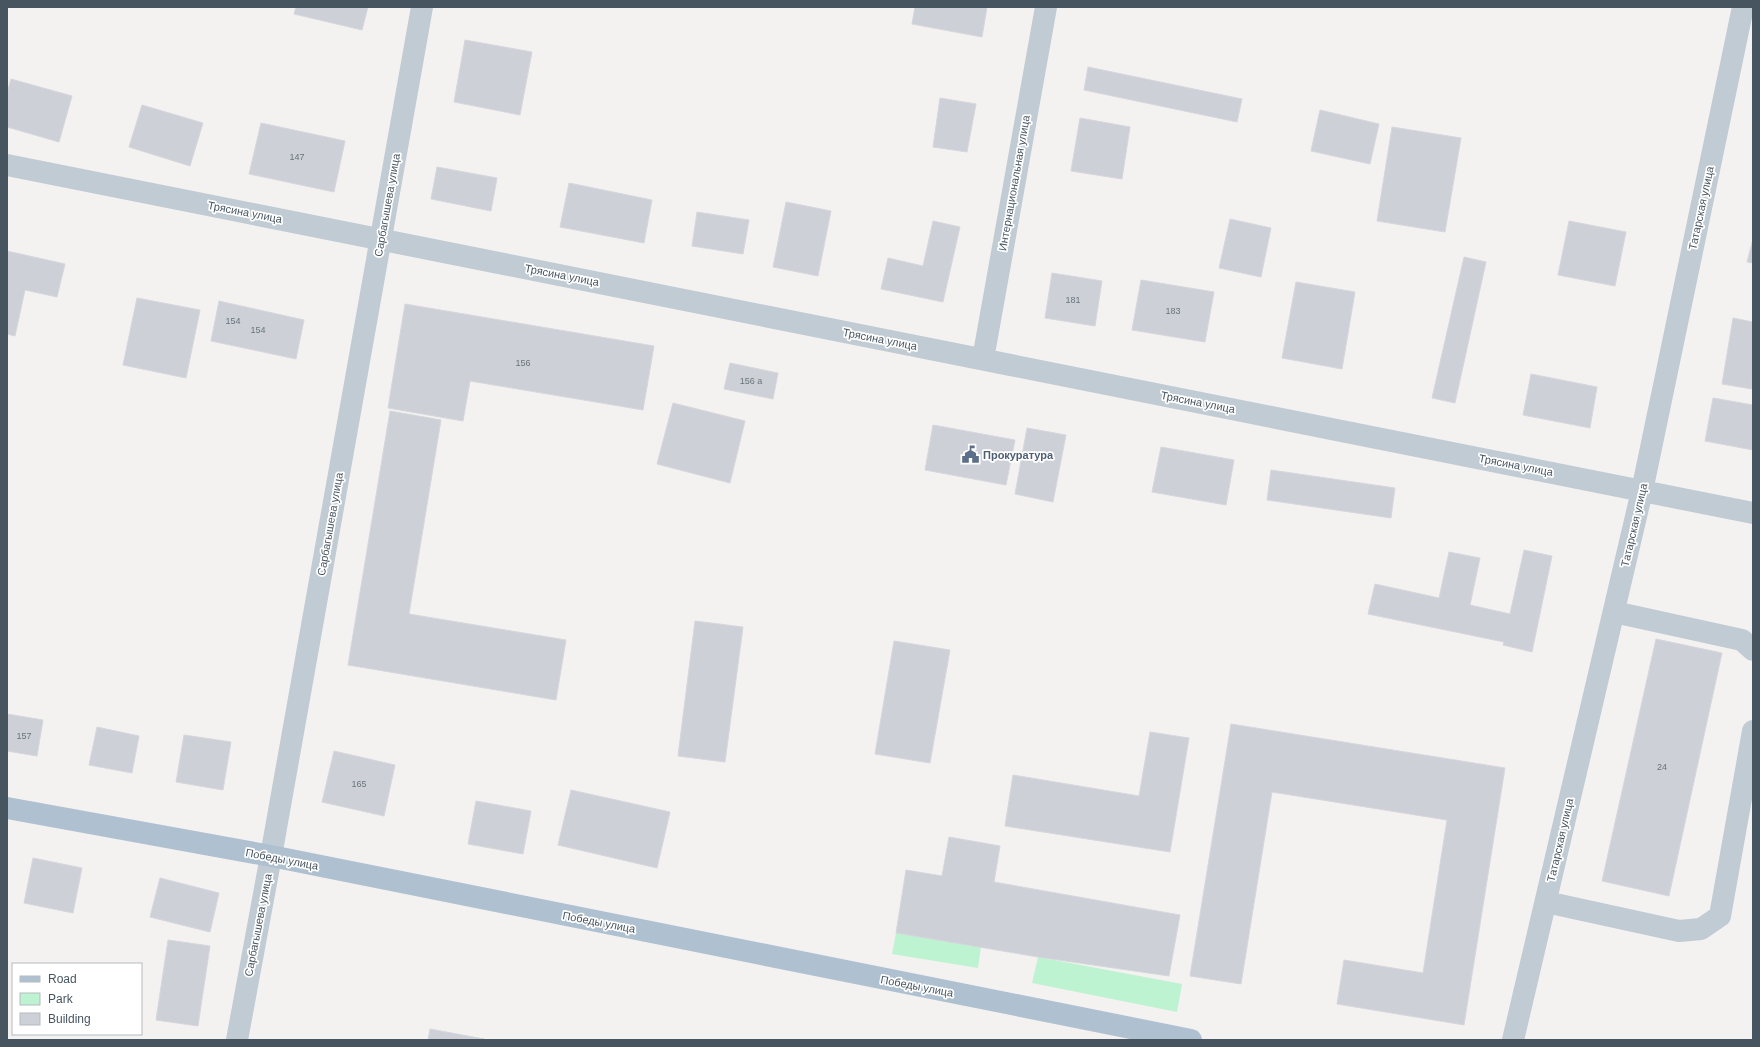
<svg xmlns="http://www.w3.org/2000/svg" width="1760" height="1047" viewBox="0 0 1760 1047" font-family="Arial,sans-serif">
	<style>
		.green { fill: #bef3d2 }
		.building { fill: #cdd0d6; stroke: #d5d7dd }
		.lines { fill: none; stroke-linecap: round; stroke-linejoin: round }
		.minor { stroke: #c1cbd4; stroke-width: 22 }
		.major { stroke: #afc1d1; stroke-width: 22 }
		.labels { text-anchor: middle; stroke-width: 3.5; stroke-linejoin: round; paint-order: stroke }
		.number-label { font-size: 9px; fill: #68747e }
		.street-label { font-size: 11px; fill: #475560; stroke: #fff }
		.service-label { font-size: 11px; font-weight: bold; fill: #4e5e75; stroke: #fff; text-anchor: start }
	</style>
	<rect width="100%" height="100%" fill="#f4f1f1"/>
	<path class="green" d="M896 933 981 947 978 968 892 954Z
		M1038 957 1182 984 1177 1012 1032 983Z"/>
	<path class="building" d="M296 7H368L362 30 294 14Z
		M915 7H987L982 37 912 24Z
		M465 40 532 52 520 115 454 102Z
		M1088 67 1242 99 1237 122 1084 90Z
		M11 79 72 96 59 142 7 127V93Z
		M940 98 976 104 967 152 933 147Z
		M142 105 203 123 190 166 129 147Z
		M1320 110 1379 124 1370 164 1311 151Z
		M1080 118 1130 127 1122 179 1071 171Z
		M261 123 345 141 334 192 249 174Z
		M1392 127 1461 138 1445 232 1377 221Z
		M437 167 497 178 491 211 431 199Z
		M569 183 652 200 644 243 560 227Z
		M786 202 831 211 818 276 773 267Z
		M697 212 749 220 743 254 692 246Z
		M1230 219 1271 228 1261 277 1219 268Z
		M933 221 960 227 943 302 881 289 888 258 923 266Z
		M1569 221 1626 232 1615 286 1558 275Z
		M1753 239V263L1747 262Z
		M7 251 65 264 57 297 25 290 15 336 7 334Z
		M1464 257 1486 262 1455 403 1432 398Z
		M1052 273 1102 281 1095 326 1045 318Z
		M1141 280 1214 292 1205 342 1132 330Z
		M1296 282 1355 292 1342 369 1282 358Z
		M137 298 200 310 186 378 123 365Z
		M219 301 304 320 296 359 211 341Z
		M405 304 654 346 643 410 470 381 463 421 388 408Z
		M1733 318 1753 322 1752 389 1722 384Z
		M730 363 778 373 773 399 724 389Z
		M1531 374 1597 387 1590 428 1523 415Z
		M1713 398 1753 405V450L1705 441Z
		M673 403 745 421 730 483 657 464Z
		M390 411 441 420 409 614 566 640 556 700 348 665Z
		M933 425 1015 440 1006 485 925 470Z
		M1027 428 1066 435 1053 502 1015 494Z
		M1161 447 1234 460 1226 505 1152 492Z
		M1271 470 1395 488 1391 518 1267 500Z
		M1524 550 1552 556 1532 652 1503 645 1504 642 1368 614 1375 584 1439 598 1449 552 1480 558 1470 605 1510 614Z
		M695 621 743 627 725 762 678 756Z
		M1656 639 1722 653 1669 896 1602 881Z
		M894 641 950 650 930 763 875 754Z
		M7 714 43 720 37 756 7 751Z
		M1231 724 1505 768 1464 1025 1337 1004 1344 960 1423 973 1447 820 1272 792 1241 984 1190 976Z
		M97 727 139 736 132 773 89 765Z
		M1150 732 1189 738 1170 852 1005 826 1013 775 1139 796Z
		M184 735 231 742 223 790 176 782Z
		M334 751 395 765 384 816 322 802Z
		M571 790 670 812 657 868 558 845Z
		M476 801 531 811 523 854 468 844Z
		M949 837 1000 846 994 882 1180 915 1169 976 1038 957 896 933 906 870 942 876Z
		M33 858 82 868 73 913 24 903Z
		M160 878 219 893 210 932 150 917Z
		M168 940 210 946 198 1026 156 1020Z
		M430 1029 484 1039 428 1040Z"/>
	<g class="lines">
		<path class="minor" d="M7 165 1753 513
			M983 359 1046 7
			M1614 612 1742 640 1753 650
			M1546 902 1679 931 1701 929 1720 916 1753 731
			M237 1040 271 856 422 7
			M1513 1040 1642 491 1743 7"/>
		<path class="major" d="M7 808 271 856 1191 1040"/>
	</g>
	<defs>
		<symbol id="civic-bare" viewBox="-9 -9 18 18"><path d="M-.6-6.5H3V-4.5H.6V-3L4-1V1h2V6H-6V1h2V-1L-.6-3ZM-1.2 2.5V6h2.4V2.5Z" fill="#5c6f8a" stroke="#fff" stroke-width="2.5" paint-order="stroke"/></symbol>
	</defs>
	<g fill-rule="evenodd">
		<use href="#civic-bare" x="958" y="442" width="25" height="25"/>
	</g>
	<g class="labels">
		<g class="number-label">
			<text x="297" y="160">147</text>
			<text x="1073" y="303">181</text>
			<text x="1173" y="314">183</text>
			<text x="233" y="324">154</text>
			<text x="258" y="333">154</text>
			<text x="523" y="366">156</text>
			<text x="751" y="384">156 а</text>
			<text x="24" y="739">157</text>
			<text x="1662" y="770">24</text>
			<text x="359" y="787">165</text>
		</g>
		<g class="street-label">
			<text transform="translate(1014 183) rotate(-80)" y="4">Интернациональная улица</text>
			<text transform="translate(387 205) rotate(-80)" y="4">Сарбагышева улица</text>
			<text transform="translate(1701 208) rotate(-78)" y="4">Татарская улица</text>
			<text transform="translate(245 212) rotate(11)" y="4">Трясина улица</text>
			<text transform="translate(562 275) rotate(11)" y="4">Трясина улица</text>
			<text transform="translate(880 339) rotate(11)" y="4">Трясина улица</text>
			<text transform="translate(1198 402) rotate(11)" y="4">Трясина улица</text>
			<text transform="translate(1516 465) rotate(11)" y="4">Трясина улица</text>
			<text transform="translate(330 524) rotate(-80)" y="4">Сарбагышева улица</text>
			<text transform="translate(1634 525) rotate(-77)" y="4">Татарская улица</text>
			<text transform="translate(1560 840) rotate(-77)" y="4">Татарская улица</text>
			<text transform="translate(282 859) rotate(11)" y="4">Победы улица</text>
			<text transform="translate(599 922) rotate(11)" y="4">Победы улица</text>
			<text transform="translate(258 925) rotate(-79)" y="4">Сарбагышева улица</text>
			<text transform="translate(917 986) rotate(11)" y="4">Победы улица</text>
		</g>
		<g class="service-label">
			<text x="983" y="459">Прокуратура</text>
		</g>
	</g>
	<rect width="1760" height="1047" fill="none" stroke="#475560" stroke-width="16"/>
	<rect x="12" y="963" width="130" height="72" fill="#ffffff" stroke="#b5bbbf"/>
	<rect x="20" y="976" width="20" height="6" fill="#afc1d1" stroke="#b5bbbf"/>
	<text x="48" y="983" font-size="12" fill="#475560">Road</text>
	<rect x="20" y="993" width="20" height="12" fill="#bef3d2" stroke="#b5bbbf"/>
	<text x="48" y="1003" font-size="12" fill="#475560">Park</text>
	<rect x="20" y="1013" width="20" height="12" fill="#cdd0d6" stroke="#b5bbbf"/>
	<text x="48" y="1023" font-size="12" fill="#475560">Building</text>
</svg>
